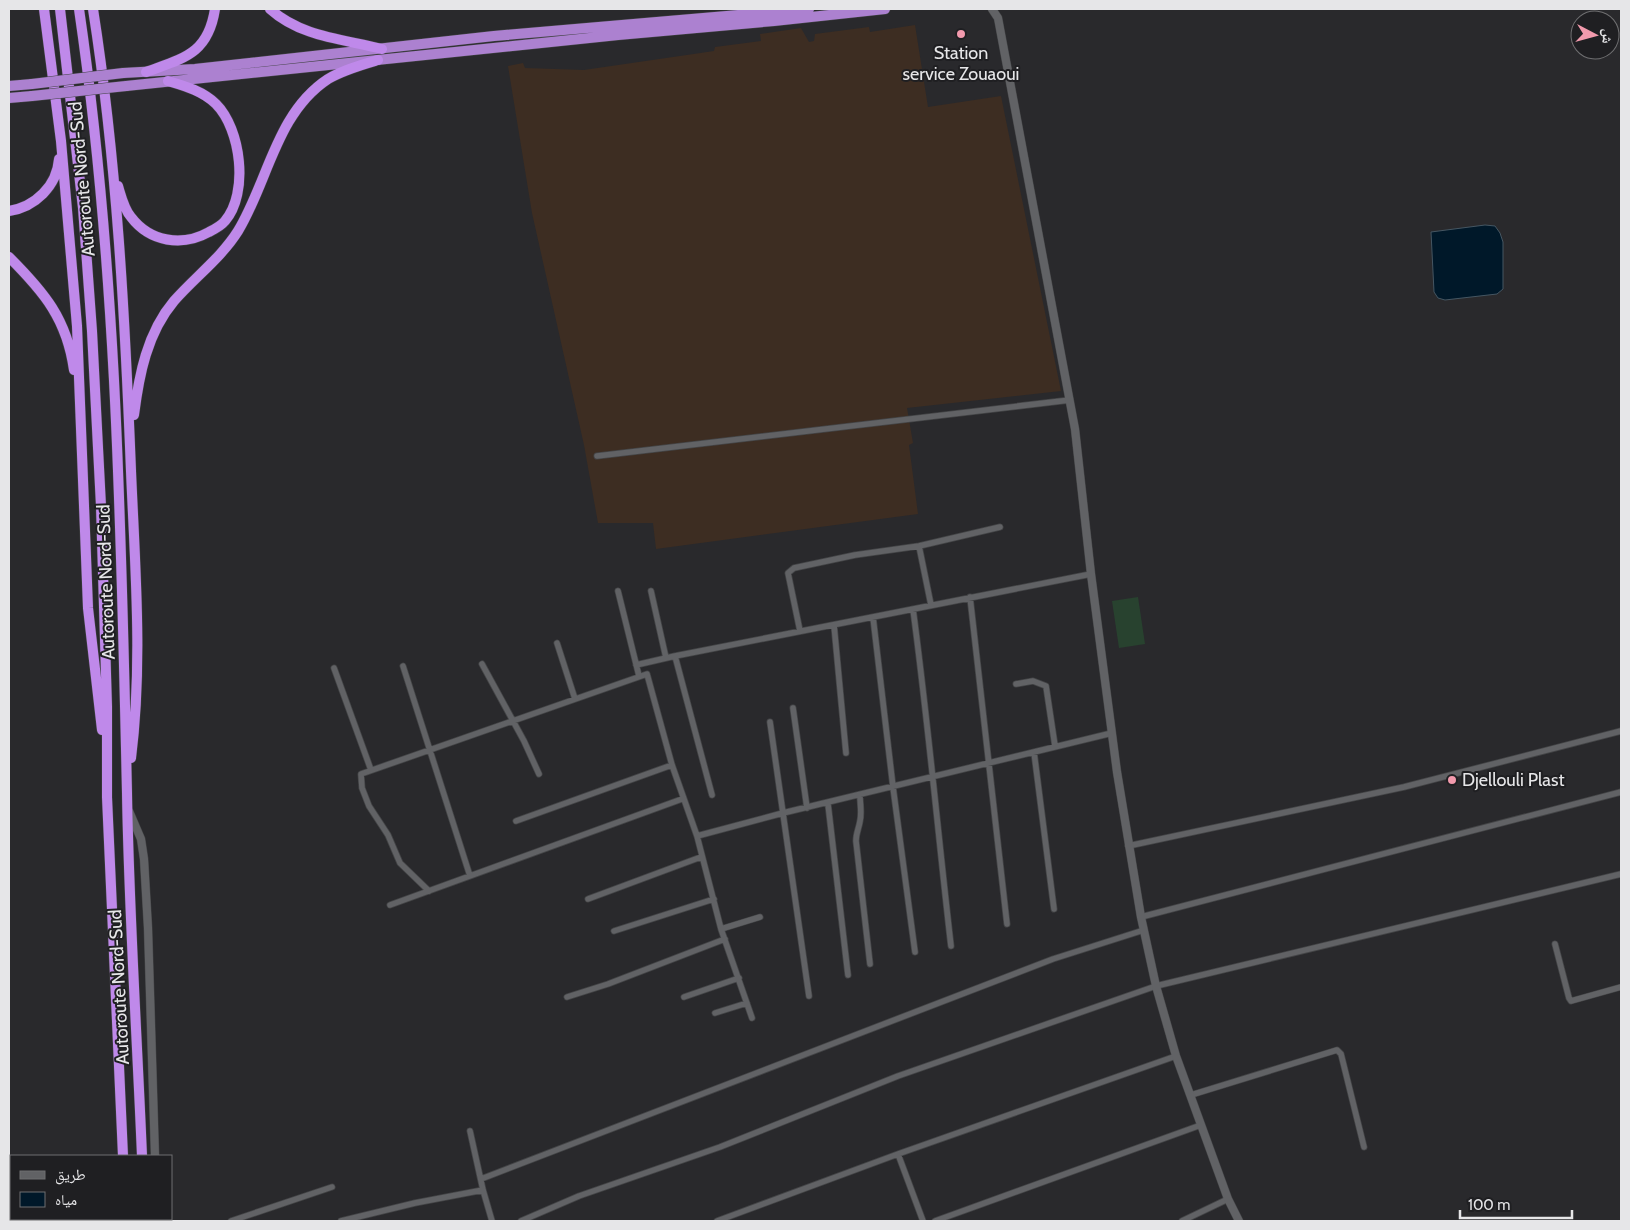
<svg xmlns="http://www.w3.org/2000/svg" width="1630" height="1230" viewBox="0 0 1630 1230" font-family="Cabin,'Noto Naskh Arabic',sans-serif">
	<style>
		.industrial { fill: #3d2d22 }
		.green { fill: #28422f }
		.water { fill: #001829; stroke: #455662 }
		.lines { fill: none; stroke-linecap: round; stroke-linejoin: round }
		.minor-casing { stroke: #444547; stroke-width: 7 }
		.tertiary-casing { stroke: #444547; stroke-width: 9 }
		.trunk-casing { stroke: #444547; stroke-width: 11 }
		.motorway-casing { stroke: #444547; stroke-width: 11 }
		.minor { stroke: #616265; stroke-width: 5.5 }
		.tertiary { stroke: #616265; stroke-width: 8 }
		.trunk { stroke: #ac81d0; stroke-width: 10 }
		.motorway { stroke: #bf89ea; stroke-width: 10 }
		.trunk-bridge-casing { stroke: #444547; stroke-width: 11; stroke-linecap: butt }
		.trunk-bridge { stroke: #ac81d0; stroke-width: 10 }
		.poi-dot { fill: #f29aad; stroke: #1f1f22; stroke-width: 2 }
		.labels { text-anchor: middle; stroke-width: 4; stroke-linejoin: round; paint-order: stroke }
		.poi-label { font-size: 18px; fill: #e6e6e8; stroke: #1f1f22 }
		.street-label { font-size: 18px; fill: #e6e6e8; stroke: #1f1f22 }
	</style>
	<rect width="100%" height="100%" fill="#29292c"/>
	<path class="industrial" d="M915 25 928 107 1001 96 1061 391 907 408 913 443 909 445 918 514 656 549 653 523H598L584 445 532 213 508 66 523 63 525 68 584 70 714 51 715 47 761 41 760 34 801 28 809 42 814 41 815 34 869 27 870 32Z"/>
	<path class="green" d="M1138 597 1145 644 1119 648 1112 601Z"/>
	<path class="water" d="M1485 225 1495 226 1500 233 1503 242V289L1497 294 1445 300 1438 298 1434 292 1431 232Z"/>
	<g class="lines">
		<defs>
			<path id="minor" d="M597 456 1070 400
				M919 546 931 605
				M618 591 639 676
				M651 591 666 658
				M970 597 1007 924
				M913 609C928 721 938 834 951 946
				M873 617 893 787 915 952
				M834 625 846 753
				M800 631 788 573 794 568 855 555 919 546 1000 527
				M557 643 575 699
				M675 656 1091 574
				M482 664 524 741 539 774
				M636 665 675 656 712 795
				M403 666 470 876
				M334 668 371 770
				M1016 684 1033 681 1046 686 1055 746
				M793 708 807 808
				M770 722 809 996
				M1034 752 1054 909
				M860 795C860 804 862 813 860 821 859 828 856 833 856 841L870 964
				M828 804 848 975
				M516 821 672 765
				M697 836 783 813 1112 733
				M1128 846 1404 787 1621 731
				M429 891 400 863 388 835 369 806 362 788 361 774 647 674 672 765 697 836 721 929 752 1018
				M588 899 701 857
				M390 905 682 799
				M1141 917 1621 792
				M721 929 760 917
				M614 931 714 899
				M1555 944 1569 998 1571 1001 1621 987
				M567 997 608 984 725 939
				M684 997 739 978
				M715 1013 747 1003
				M1191 1095 1337 1050 1341 1054 1364 1147
				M470 1131 483 1190 492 1221
				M898 1154 923 1221
				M481 1179 1053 959 1144 930
				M231 1221 332 1187
				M341 1221 415 1203 483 1190
				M521 1221 579 1196 720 1147 898 1076 1156 986 1621 874
				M717 1221 898 1154 1176 1056
				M935 1221 1201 1125
				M1182 1221 1228 1199"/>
			<path id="tertiary" d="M992 9 998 18 1075 429 1091 574 1117 772 1141 917 1156 986 1176 1056 1228 1199 1239 1221
				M129 811 141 839 144 859 148 928 155 1156
				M157 1219V1221"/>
			<path id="trunk" d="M123 73 195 69 494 36 809 9
				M9 86 32 84
				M126 86 618 35 774 21 885 9
				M9 98 32 96"/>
			<path id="motorway" d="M44 9 61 141 77 326 88 608 102 730
				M60 9 83 208 92 331 101 506 107 707V797L123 1156
				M79 9C117 268 121 531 127 793 129 914 137 1035 142 1156
				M93 9C117 162 125 317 131 471 135 567 143 663 131 758
				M270 9C301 37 343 39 382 49
				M146 72C184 58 208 54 215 9
				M118 186C121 196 124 209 131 217 150 242 182 247 209 232 215 229 221 226 225 221 249 193 241 129 216 104 203 91 185 86 168 81
				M9 211C35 207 57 186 59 159
				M9 257C44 292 67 319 74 370
				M134 415C139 375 147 333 174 301 195 277 221 258 238 231 268 182 276 113 328 79 343 70 361 65 378 60
				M125 1219 126 1221
				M145 1219V1221"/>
		</defs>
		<use href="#minor" class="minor-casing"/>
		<use href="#tertiary" class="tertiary-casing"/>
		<use href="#trunk" class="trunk-casing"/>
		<use href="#motorway" class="motorway-casing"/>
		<use href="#minor" class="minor"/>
		<use href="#tertiary" class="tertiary"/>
		<use href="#trunk" class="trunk"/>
		<use href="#motorway" class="motorway"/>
		<defs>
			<path id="trunk-bridge" d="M32 84 123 73
				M32 96 126 86"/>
		</defs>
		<use href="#trunk-bridge" class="trunk-bridge-casing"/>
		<use href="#trunk-bridge" class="trunk-bridge"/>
	</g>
	<g class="poi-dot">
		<circle cx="961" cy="34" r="5"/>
		<circle cx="1452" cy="780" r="5"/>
	</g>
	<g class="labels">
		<g class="poi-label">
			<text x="961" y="59">Station<tspan x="961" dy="21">service Zouaoui</tspan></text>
			<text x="1462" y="786" text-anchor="start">Djellouli Plast</text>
		</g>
		<g class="street-label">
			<text transform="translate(82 179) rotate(-95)" y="6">Autoroute Nord-Sud</text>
			<text transform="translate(106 582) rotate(-92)" y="6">Autoroute Nord-Sud</text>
			<text transform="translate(119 987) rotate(-93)" y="6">Autoroute Nord-Sud</text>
		</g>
	</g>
	<rect width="1630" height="1230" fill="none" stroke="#e6e6e8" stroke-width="20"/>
	<rect x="10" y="1155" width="162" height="65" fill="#1f1f22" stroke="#6f6f71"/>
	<rect x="20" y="1171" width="25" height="8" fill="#616265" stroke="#6f6f71"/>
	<text x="55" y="1180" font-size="15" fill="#e6e6e8">طريق</text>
	<rect x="20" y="1192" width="25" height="15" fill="#001829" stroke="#6f6f71"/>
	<text x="55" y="1205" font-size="15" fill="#e6e6e8">مياه</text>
	<g transform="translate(1595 35) rotate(96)"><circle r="24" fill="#1f1f22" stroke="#6f6f71"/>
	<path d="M0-4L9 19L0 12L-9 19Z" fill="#f29aad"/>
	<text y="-8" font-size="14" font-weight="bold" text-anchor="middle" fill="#e6e6e8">ش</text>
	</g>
	<path d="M1460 1210v8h112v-8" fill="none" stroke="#e6e6e8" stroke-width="2.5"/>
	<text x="1468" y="1210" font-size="15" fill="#e6e6e8" stroke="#1f1f22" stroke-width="4" paint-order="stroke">100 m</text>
</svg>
